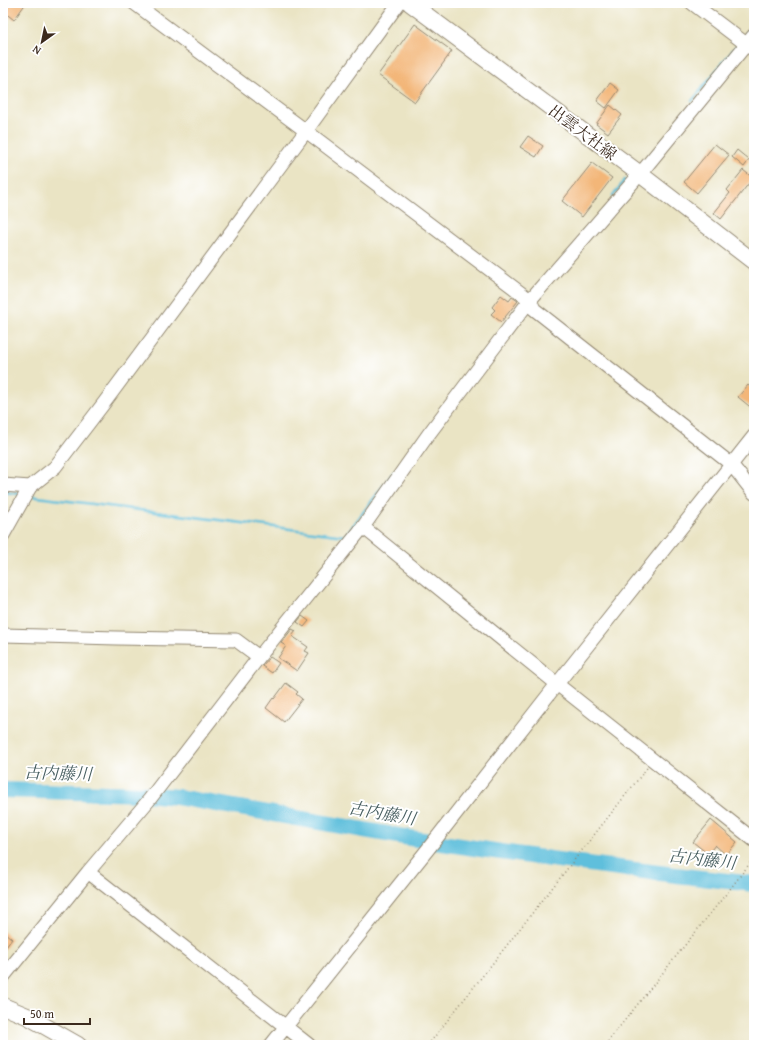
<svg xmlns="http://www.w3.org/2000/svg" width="757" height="1048" viewBox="0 0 757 1048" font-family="'Gentium Book Plus','Noto Serif JP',serif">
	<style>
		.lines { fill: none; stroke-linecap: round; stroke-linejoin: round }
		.stream { stroke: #5ebfdc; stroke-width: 2.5 }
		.river { stroke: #5ebfdc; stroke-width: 16 }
		.building { fill: #f3b678 }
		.minor-casing { stroke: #928771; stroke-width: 15 }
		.major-casing { stroke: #928771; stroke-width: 18 }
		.path { stroke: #928771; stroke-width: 1.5; stroke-dasharray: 1 3; stroke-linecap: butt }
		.minor { stroke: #fff; stroke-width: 13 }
		.major { stroke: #fff; stroke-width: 16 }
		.labels { text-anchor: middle; stroke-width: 4; stroke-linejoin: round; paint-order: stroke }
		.street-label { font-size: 16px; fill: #3b2a1e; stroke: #fff }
		.water-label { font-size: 17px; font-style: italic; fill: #475e60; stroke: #fff }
	</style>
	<rect width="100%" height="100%" fill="#fff"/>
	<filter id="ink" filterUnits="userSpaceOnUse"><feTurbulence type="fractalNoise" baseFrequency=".025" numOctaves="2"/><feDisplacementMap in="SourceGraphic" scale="8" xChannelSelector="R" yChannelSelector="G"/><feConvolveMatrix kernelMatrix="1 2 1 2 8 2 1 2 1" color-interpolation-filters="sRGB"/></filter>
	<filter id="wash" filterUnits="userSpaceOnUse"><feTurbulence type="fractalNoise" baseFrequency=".012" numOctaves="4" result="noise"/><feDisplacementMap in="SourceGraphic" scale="16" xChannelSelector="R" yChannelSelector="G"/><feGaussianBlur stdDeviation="0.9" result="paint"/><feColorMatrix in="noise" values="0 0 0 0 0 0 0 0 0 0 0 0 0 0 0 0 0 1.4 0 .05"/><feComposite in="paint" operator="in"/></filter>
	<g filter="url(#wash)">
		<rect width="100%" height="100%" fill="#eae4c4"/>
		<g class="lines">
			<path class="stream" d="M743 37 754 25
				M692 101 738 44
				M613 196 625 180
				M3 492 20 494
				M29 496 345 536 394 472"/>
			<path class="river" d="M3 790 145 794 177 797C253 810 328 824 404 837 520 856 637 871 754 884"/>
		</g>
		<g id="blocks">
			<path class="building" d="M3 3H26L14 20 3 11Z
				M415 24 452 51 415 102 378 75Z
				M610 83 619 90 606 108 597 101Z
				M610 105 622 115 608 133 596 124Z
				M528 136 543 146 536 157 520 147Z
				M715 144 729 155 697 193 684 182Z
				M737 150 749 160 744 167 732 157Z
				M592 163 612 178 582 217 562 201Z
				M743 170 753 178 721 219 714 213 730 193 727 190Z
				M501 295 509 301 512 297 518 301 501 322 491 314 495 310 492 307Z
				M748 385 754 390V410L738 397Z
				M302 616 309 621 304 627 297 622Z
				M292 629 296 631 292 636 308 647 305 651 309 653 297 671 278 658 286 646 281 643Z
				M270 657 279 663 272 673 262 666Z
				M286 683 298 692 296 694 302 699 284 722 266 708 273 698 274 699Z
				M711 820 737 842 726 855 715 845 708 854 693 842Z
				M3 931 12 939 3 951Z"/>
		</g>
	</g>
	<g filter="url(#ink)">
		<use href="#blocks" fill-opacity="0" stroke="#928771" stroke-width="1"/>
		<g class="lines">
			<defs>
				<path id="minor" d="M134 3 306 131 530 300 534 309 731 464 754 493
					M692 3 754 50
					M3 485 30 487
					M363 527 557 684 754 840
					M3 535 30 487 55 467 104 403 306 131 399 3
					M3 635 117 638 236 640 259 657
					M88 872 309 1045
					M3 977 88 872 149 800 259 657 363 527 428 435 530 300 640 174 754 35
					M271 1045 428 849 557 684 754 436"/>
				<path id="major" d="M410 3 640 174 754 262
					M3 1006 27 1016 78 1045"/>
			</defs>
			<use href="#minor" class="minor-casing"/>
			<use href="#major" class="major-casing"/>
			<path class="path" d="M428 1045 647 768
				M605 1045 730 889 754 858"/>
			<use href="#minor" class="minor"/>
			<use href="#major" class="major"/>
		</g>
	</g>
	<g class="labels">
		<g class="street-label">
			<text transform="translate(583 132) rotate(37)" y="6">出雲大社線</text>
		</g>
		<g class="water-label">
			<text transform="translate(58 773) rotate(2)" y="6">古内藤川</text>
			<text transform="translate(382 813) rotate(10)" y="6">古内藤川</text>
			<text transform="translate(702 859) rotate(7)" y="6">古内藤川</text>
		</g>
	</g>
	<rect width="757" height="1048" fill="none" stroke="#fff" stroke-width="16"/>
	<g transform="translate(42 42) rotate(213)" stroke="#ffffff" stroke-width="3" paint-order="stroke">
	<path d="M0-3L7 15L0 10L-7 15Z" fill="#3b2a1e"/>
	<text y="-6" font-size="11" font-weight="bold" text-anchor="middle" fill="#3b2a1e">N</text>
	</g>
	<path d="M24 1018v6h66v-6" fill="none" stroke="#3b2a1e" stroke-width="2"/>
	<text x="30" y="1018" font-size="12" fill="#3b2a1e" stroke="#ffffff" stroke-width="3" paint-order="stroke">50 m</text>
</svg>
